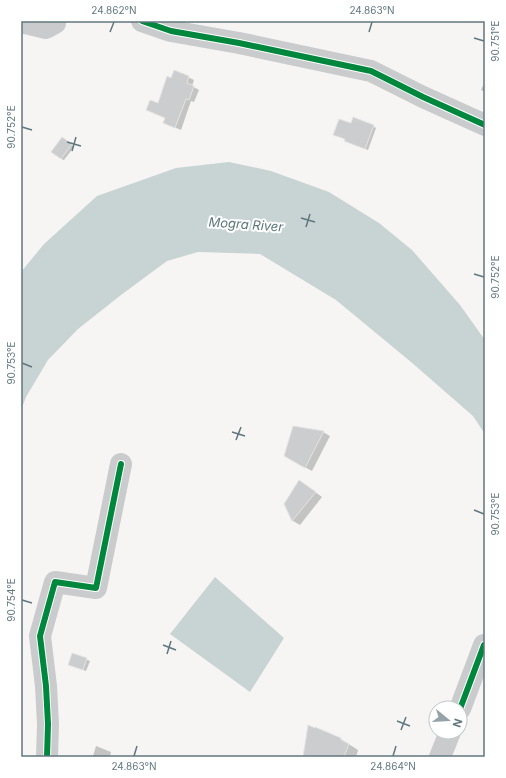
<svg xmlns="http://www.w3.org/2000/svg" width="506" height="778" viewBox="0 0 506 778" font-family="Inter,sans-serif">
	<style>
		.water { fill: #c8d3d4 }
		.shadow { fill: #0003 }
		.building { fill: #cccdce; stroke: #e5e4e4 }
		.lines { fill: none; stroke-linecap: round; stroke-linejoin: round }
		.minor { stroke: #cacbcc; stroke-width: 22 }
		.cycleway-casing { stroke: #fff; stroke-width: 8 }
		.cycleway { stroke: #00873e; stroke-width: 6 }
		.ticks { fill: none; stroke: #61777f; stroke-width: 1.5 }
		.labels { text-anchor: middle; stroke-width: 4; stroke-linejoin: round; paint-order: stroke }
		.water-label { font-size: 13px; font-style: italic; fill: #5c777a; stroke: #fff }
		.neatline { fill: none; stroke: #61777f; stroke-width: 1.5 }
		.ticks-label { font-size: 10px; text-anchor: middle; fill: #61777f }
	</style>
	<rect width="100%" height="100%" fill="#f6f5f4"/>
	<path class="water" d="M229 162 271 171 329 192 379 223 412 250 460 305 485 340V434L473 416 411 362 336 300 260 254 198 252 167 261 121 295 78 329 48 360 26 397 21 410V272L44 244 97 196 176 168Z
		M215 577 284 638 250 692 170 634Z"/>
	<path class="shadow" d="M175 71 194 80 192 86 199 90 194 102 191 101 181 130 164 123 166 118 147 110 158 104Z
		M485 81V92L481 90Z
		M352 125 373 126 376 128 368 150 349 143Z
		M65 140 74 147 64 160 61 159Z
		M294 428 323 432 330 436 312 471 292 460Z
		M307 486 322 497 300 525 293 521 285 504Z
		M72 654 90 661 86 671 72 666Z
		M341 739 358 750 356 757H304Z
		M96 746 111 752 110 757H95L93 756Z"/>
	<path class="building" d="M174 70 189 76 187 83 194 86 189 100 186 99 175 128 163 123 165 118 146 110 150 100 158 103 167 76 171 78Z
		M353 117 374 125 365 149 344 141 345 139 333 135 339 119 351 123Z
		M62 137 72 144 61 159 51 152Z
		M293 426 324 431 305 468 284 456Z
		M299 480 316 492 292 521 284 504Z
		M72 653 87 658 83 670 68 665Z
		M308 725 315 728V727L341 738V740L349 744 344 757H303Z"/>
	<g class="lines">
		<path class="minor" d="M142 21 171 31 239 43 371 71 423 97 485 125
			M21 22 46 28 55 23V21
			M460 709 484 645 485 646
			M47 757 48 724 46 686 40 636 55 582 96 588 121 464
			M440 757 450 732"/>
		<defs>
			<path id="cycleway" d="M142 21 171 31 239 43 371 71 423 97 485 125
				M460 709 484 645 485 646
				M47 757 48 724 46 686 40 636 55 582 96 588 121 464"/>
		</defs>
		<use href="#cycleway" class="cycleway-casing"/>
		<use href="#cycleway" class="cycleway"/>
	</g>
	<path class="ticks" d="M110 32 114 22M369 32 372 22M474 38 484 41M22 127 32 130M67 142 81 146M72 151 76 137M301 218 315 222M306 227 310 214M474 274 484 277M22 363 32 367M232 432 245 436M236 440 241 427M474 510 484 514M22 600 32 603M163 645 176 650M167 654 171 641M397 721 410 726M401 730 406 717M134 756 137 746M393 756 396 746"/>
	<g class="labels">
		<g class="water-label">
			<text transform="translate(246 224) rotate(4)" y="5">Mogra River</text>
		</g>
	</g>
	<rect width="506" height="778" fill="none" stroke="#ffffff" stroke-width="44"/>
	<g transform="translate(448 720) rotate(108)"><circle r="19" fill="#ffffff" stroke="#c0c9cc"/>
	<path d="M0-3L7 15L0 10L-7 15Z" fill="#95a3a8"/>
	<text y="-6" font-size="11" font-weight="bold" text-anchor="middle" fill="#61777f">N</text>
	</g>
	<rect x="22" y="22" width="462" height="734" class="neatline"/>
	<g class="ticks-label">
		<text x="114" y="14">24.862°N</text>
		<text x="372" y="14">24.863°N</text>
		<text transform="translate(495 41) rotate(-90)" y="4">90.751°E</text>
		<text transform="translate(11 127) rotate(-90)" y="4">90.752°E</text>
		<text transform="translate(495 277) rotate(-90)" y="4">90.752°E</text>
		<text transform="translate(11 363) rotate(-90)" y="4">90.753°E</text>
		<text transform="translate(495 514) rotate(-90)" y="4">90.753°E</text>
		<text transform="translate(11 600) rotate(-90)" y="4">90.754°E</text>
		<text x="134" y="770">24.863°N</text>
		<text x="393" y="770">24.864°N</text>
	</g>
</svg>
